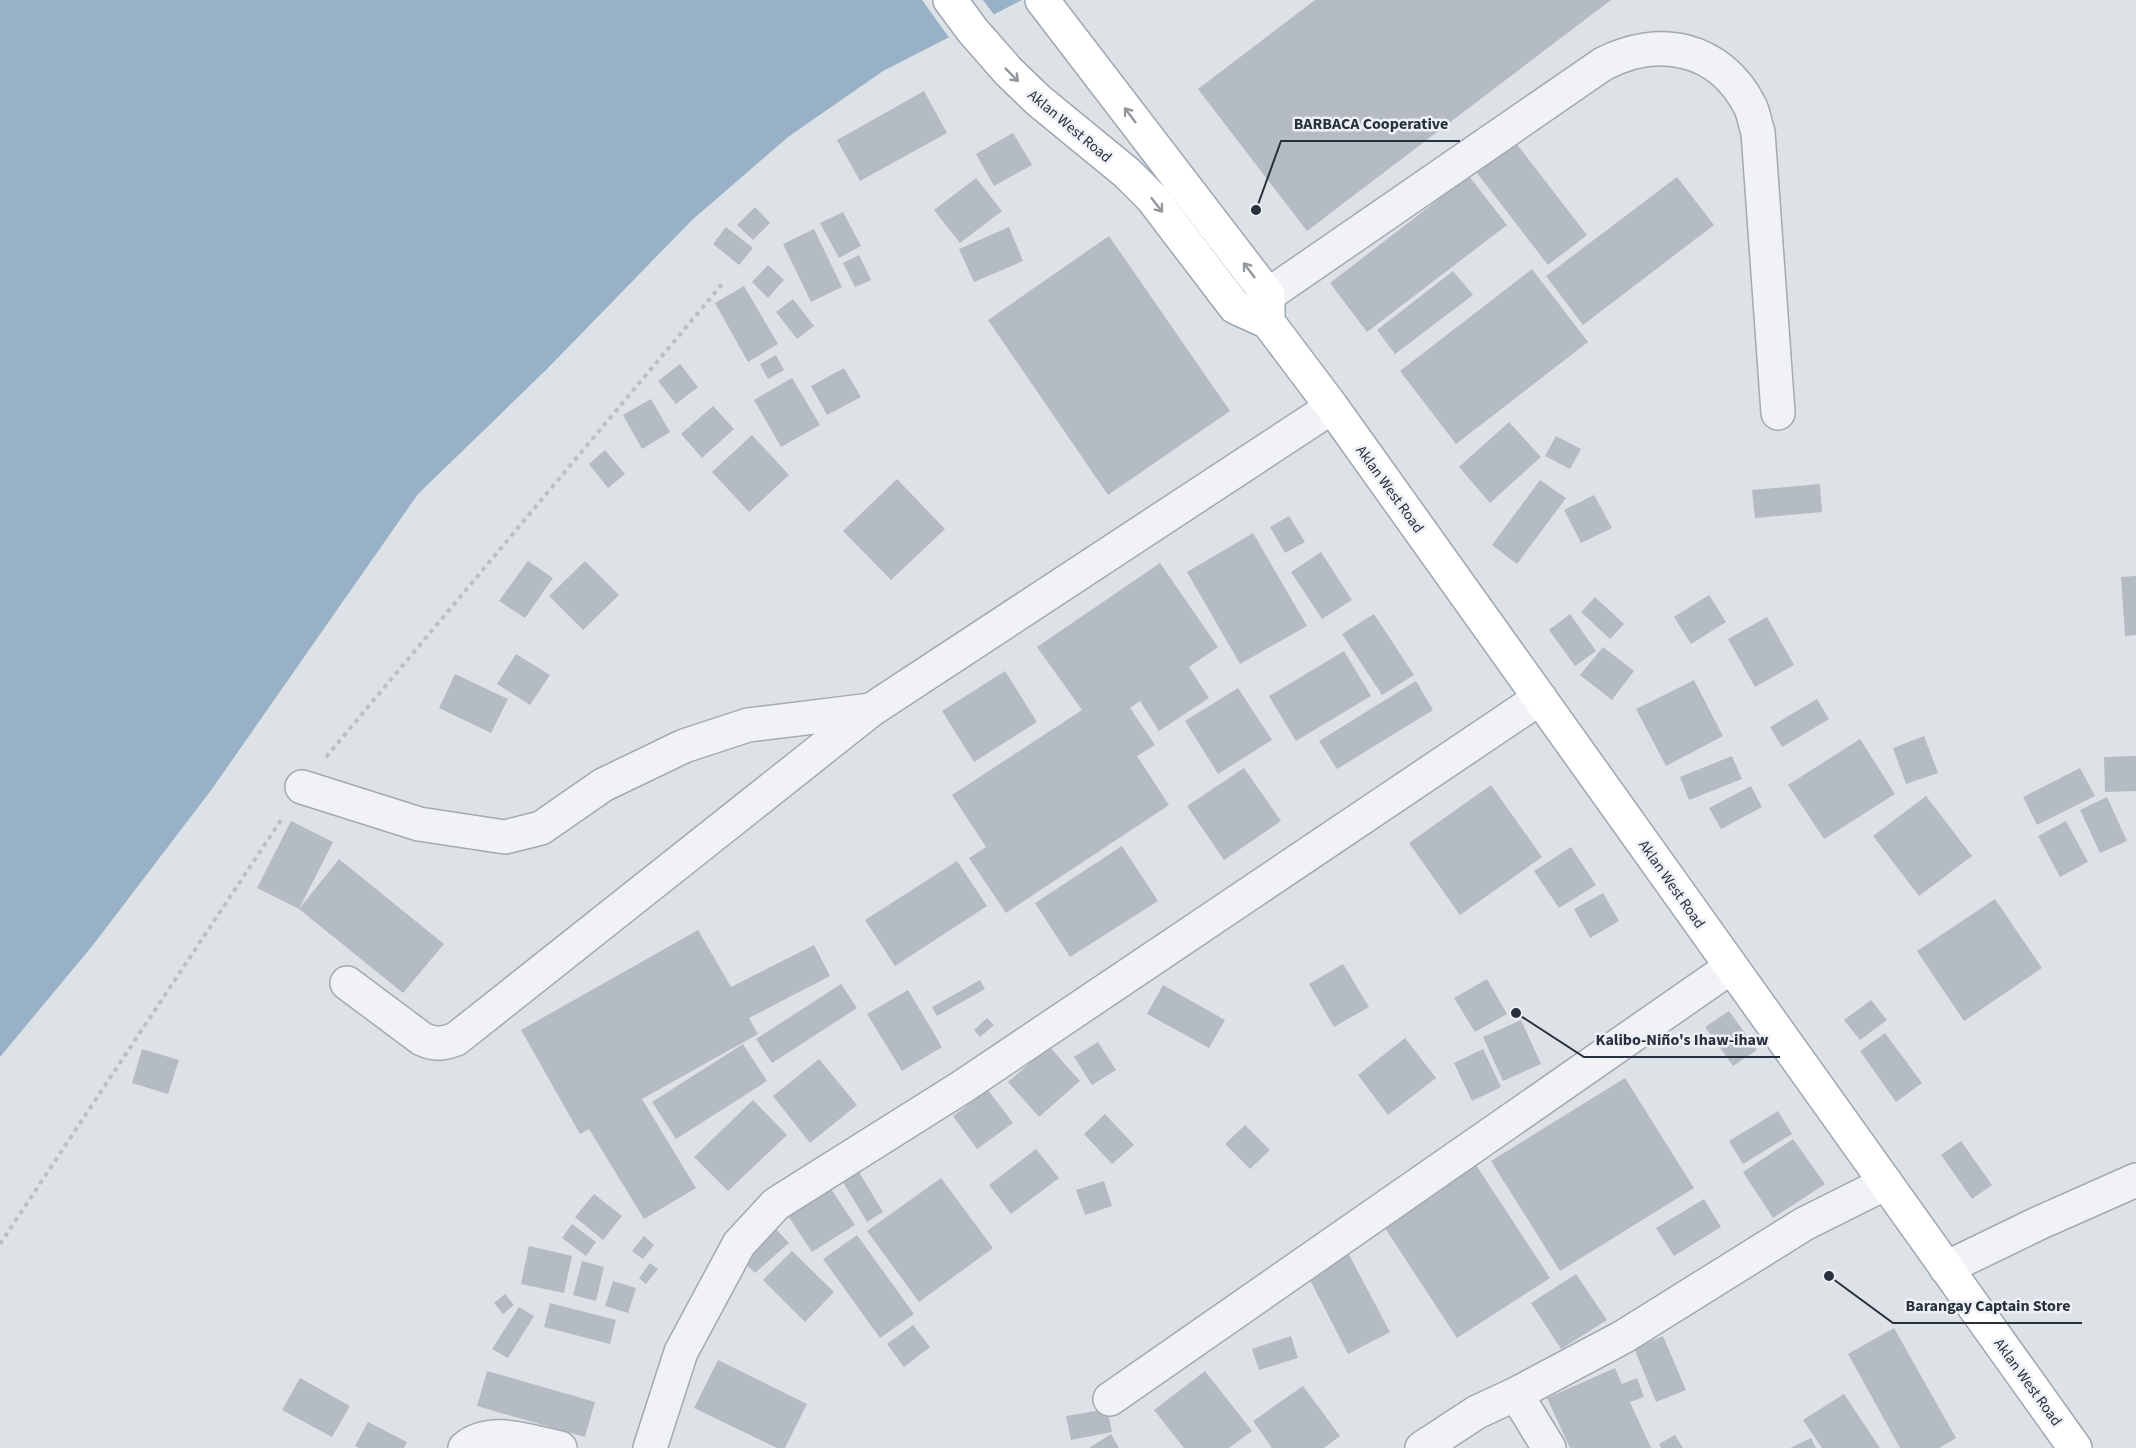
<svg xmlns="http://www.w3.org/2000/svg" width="2136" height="1448" viewBox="0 0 2136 1448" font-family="'Source Sans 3',sans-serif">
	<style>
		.water { fill: #99b1c6 }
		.pier { fill: #dde2e7 }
		.building { fill: #b5bbc3 }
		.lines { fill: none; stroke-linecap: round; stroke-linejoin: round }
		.minor-casing { stroke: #a3a9b1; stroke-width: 36 }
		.major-casing { stroke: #9da6b2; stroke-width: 36 }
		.path { stroke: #bcc0c5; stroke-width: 4; stroke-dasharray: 4.5 4.5; stroke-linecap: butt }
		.minor { stroke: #f0f2f5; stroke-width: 33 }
		.major { stroke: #fff; stroke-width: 33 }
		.oneway { stroke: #93989e }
		.labels { text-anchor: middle; stroke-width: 5; stroke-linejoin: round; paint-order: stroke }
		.street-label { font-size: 15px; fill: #27303d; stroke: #edf0f5 }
		.leader { fill: none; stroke: #27303d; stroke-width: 2 }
		.callout-dot { fill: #27303d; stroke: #edf0f5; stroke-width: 2 }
		.callout-label { font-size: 16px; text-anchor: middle; font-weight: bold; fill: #27303d; stroke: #edf0f5; stroke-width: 5; stroke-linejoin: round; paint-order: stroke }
	</style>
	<rect width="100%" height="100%" fill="#dde2e7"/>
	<path class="water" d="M0 0H1022L883 71 788 137 692 220 546 370 418 494 212 789 93 945 0 1057Z"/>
	<path class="pier" d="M922 0H983L995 16 950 39Z"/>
	<path class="building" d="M1315 0H1611L1307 231 1198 89Z
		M924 91 947 133 860 181 837 140Z
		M1013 133 1032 165 994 186 976 154Z
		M1509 134 1587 235 1548 265 1470 164Z
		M1469 176 1507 225 1367 332 1330 283Z
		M1677 177 1714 225 1583 325 1546 276Z
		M976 178 1002 211 960 243 934 210Z
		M755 207 770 223 753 240 737 225Z
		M843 212 861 246 839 258 820 223Z
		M726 227 753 248 739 265 713 244Z
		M1009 227 1023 261 974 282 959 249Z
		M814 229 842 287 811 302 783 244Z
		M1109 236 1230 411 1108 495 988 320Z
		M859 255 871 280 855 287 843 263Z
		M768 265 784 280 768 298 752 282Z
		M1532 269 1588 342 1456 444 1400 371Z
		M1453 271 1473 295 1395 354 1377 330Z
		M744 286 778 344 748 362 715 303Z
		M793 299 814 326 797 339 776 312Z
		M776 355 784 370 768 379 760 364Z
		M680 364 698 387 676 404 658 381Z
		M844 368 861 397 827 415 811 386Z
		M792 378 820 425 781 447 754 400Z
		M651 399 670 432 642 449 623 415Z
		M713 406 734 429 702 458 681 434Z
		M1509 422 1541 457 1490 503 1459 467Z
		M752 435 789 475 749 512 712 472Z
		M1556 436 1581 449 1570 469 1545 456Z
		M605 450 625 474 608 488 589 464Z
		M897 479 945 529 891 580 843 531Z
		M1540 480 1566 498 1517 564 1492 545Z
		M1820 484 1822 512 1755 518 1752 490Z
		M1594 495 1612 528 1581 543 1564 510Z
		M1289 516 1305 542 1285 553 1270 527Z
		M1253 533 1307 626 1240 664 1187 572Z
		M1321 552 1352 600 1322 619 1291 572Z
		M528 561 553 578 525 618 499 601Z
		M585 561 619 595 583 630 549 596Z
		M1160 563 1218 647 1189 667 1209 698 1159 731 1140 701 1130 708 1155 745 1137 756 1169 805 1006 913 969 858 986 847 952 795 1082 710 1037 647Z
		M2136 576V635L2125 636 2121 577Z
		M1709 595 1726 622 1691 644 1674 617Z
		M1595 597 1624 624 1610 639 1581 612Z
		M1374 614 1414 675 1382 695 1342 634Z
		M1570 614 1596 651 1575 666 1549 630Z
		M1767 617 1794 665 1755 687 1728 639Z
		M1603 647 1634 671 1612 700 1580 675Z
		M1344 651 1371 696 1296 741 1269 696Z
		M516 654 550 675 530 705 497 684Z
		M1005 671 1037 722 974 762 942 711Z
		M455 674 508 699 491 733 439 708Z
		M1694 680 1723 736 1666 766 1636 709Z
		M1416 681 1433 710 1337 769 1319 741Z
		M1238 688 1272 740 1218 774 1185 721Z
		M1817 699 1829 719 1782 747 1770 727Z
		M1924 736 1938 773 1906 784 1893 748Z
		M1860 739 1895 794 1824 839 1788 785Z
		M1732 756 1742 779 1689 800 1680 777Z
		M2136 756V791L2105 792 2104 757Z
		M1244 768 1281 821 1224 860 1187 806Z
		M2080 768 2095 796 2037 825 2023 797Z
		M1491 785 1542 857 1460 915 1409 843Z
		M1751 786 1762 807 1721 829 1709 808Z
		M1926 796 1972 856 1919 896 1873 836Z
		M2107 797 2127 841 2100 853 2080 810Z
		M291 821 333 842 299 909 257 888Z
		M2066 821 2088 862 2060 877 2038 836Z
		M1122 846 1158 901 1070 957 1035 903Z
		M1571 847 1596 885 1559 908 1534 871Z
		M339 859 444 944 403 993 299 909Z
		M957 861 987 906 895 966 865 920Z
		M1603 893 1619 921 1590 938 1574 909Z
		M1995 899 2042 968 1964 1021 1917 951Z
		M698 930 731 987 814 945 830 976 749 1018 758 1034 642 1099 696 1188 644 1219 589 1129 580 1134 521 1030Z
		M1343 964 1369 1007 1334 1027 1309 984Z
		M1487 979 1507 1014 1475 1032 1454 998Z
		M980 980 985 989 937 1016 932 1007Z
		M841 984 857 1008 772 1063 756 1039Z
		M1163 985 1225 1020 1209 1048 1147 1014Z
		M908 990 942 1047 902 1071 867 1014Z
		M1871 1000 1887 1020 1860 1040 1844 1020Z
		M1729 1011 1757 1050 1733 1066 1705 1027Z
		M987 1018 994 1025 980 1037 974 1030Z
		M1521 1020 1541 1064 1503 1081 1483 1037Z
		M1885 1033 1922 1083 1896 1102 1860 1051Z
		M1405 1038 1436 1078 1388 1115 1358 1075Z
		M1098 1042 1116 1070 1092 1085 1074 1057Z
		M743 1044 767 1081 676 1139 652 1102Z
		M1049 1046 1080 1081 1039 1117 1008 1082Z
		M142 1049 179 1060 168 1094 132 1083Z
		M1483 1049 1501 1087 1472 1101 1454 1063Z
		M819 1059 857 1105 810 1143 773 1096Z
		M1625 1078 1694 1188 1560 1271 1491 1161Z
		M988 1090 1013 1123 977 1149 953 1116Z
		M753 1100 787 1135 728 1191 694 1157Z
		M1778 1111 1792 1134 1743 1164 1729 1141Z
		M1105 1114 1134 1145 1112 1164 1084 1134Z
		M1245 1125 1270 1150 1250 1169 1225 1144Z
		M1793 1139 1825 1184 1773 1218 1743 1172Z
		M1961 1141 1992 1185 1972 1199 1941 1155Z
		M1036 1149 1059 1178 1011 1214 989 1185Z
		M1476 1165 1550 1278 1457 1338 1383 1225Z
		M859 1172 883 1212 867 1222 843 1182Z
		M823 1177 855 1225 812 1252 780 1204Z
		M941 1178 993 1248 919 1302 867 1231Z
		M1104 1181 1112 1206 1085 1215 1076 1190Z
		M594 1194 622 1216 603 1240 575 1217Z
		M1704 1199 1721 1227 1674 1256 1656 1228Z
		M770 1223 789 1243 755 1273 736 1254Z
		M572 1224 596 1242 586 1256 562 1238Z
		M857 1235 914 1314 880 1338 823 1259Z
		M644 1236 654 1245 643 1259 632 1251Z
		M529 1246 572 1256 564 1293 521 1284Z
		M792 1251 834 1292 805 1322 763 1280Z
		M1347 1251 1390 1332 1348 1354 1306 1272Z
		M582 1261 604 1267 596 1301 573 1295Z
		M650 1263 658 1269 646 1284 639 1278Z
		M1576 1274 1607 1320 1561 1349 1531 1303Z
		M613 1281 636 1288 628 1313 605 1306Z
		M505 1294 514 1305 503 1314 494 1303Z
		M550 1303 616 1320 610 1344 544 1327Z
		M519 1307 534 1316 508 1358 492 1349Z
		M913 1325 930 1347 904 1367 887 1344Z
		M1894 1328 1956 1438 1939 1448H1900L1848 1354Z
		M1291 1336 1298 1358 1259 1370 1252 1349Z
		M1663 1336 1686 1390 1656 1402 1634 1348Z
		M718 1360 807 1404 785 1448H777L694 1408Z
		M1615 1368 1622 1384 1637 1378 1644 1397 1630 1402 1651 1448H1570L1547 1398Z
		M487 1371 595 1402 585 1437 477 1406Z
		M1205 1371 1252 1431 1229 1448H1184L1154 1410Z
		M300 1378 350 1406 332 1437 282 1410Z
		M1303 1386 1340 1436 1324 1448H1272L1253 1421Z
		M1844 1394 1880 1448H1822L1803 1420Z
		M1107 1409 1112 1432 1071 1440 1066 1416Z
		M368 1422 407 1442 404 1448H359L355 1446Z
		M1111 1434 1119 1448H1089Z
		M1675 1435 1683 1448H1661L1659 1444Z
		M1811 1438 1816 1448H1790Z"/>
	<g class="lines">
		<defs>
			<path id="minor" d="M1268 295 1603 64C1659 35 1720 47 1750 106 1754 114 1755 124 1758 132L1778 413
				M302 787 419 824 505 837 541 828 603 785 684 746 748 725 871 710
				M347 983 422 1039C435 1045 443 1044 456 1039L871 710 1332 407
				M1946 1268 2039 1223 2136 1180
				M1516 1394 1549 1448
				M1110 1399 1731 967
				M465 1448C491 1426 530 1442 560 1448
				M650 1448 681 1352 739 1244 776 1204 962 1087 1540 698
				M1422 1448 1477 1412 1516 1394 1623 1337 1804 1224 1886 1183"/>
			<path id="major" d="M950 0 973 31 1008 71 1038 100 1127 173 1152 198 1235 307 1268 322 1332 407 2075 1448
				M1042 0 1268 295V322"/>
		</defs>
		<use href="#minor" class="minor-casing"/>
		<use href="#major" class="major-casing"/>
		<path class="path" d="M326 757 723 283
			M0 1244 283 817"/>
		<use href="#minor" class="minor"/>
		<use href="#major" class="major"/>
	</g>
	<defs><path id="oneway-shaft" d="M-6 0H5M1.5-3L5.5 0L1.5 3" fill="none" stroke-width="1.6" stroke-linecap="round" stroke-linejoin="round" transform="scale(1.5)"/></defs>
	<g class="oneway">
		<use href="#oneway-shaft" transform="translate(1012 75) rotate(45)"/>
		<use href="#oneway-shaft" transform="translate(1130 115) rotate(-127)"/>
		<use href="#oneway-shaft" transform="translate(1157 205) rotate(52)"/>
		<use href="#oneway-shaft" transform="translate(1249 270) rotate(-127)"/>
	</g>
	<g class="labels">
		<g class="street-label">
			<text transform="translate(1070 126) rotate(40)" y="5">Aklan West Road</text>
			<text transform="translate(1390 489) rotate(54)" y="5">Aklan West Road</text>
			<text transform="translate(1672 884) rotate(55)" y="5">Aklan West Road</text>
			<text transform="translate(2028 1382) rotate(54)" y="5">Aklan West Road</text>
		</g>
	</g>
	<path class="leader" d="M1256 210L1281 141H1460M1516 1013L1584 1057H1780M1829 1276L1893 1323H2082"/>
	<g class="callout-dot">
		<circle cx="1256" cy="210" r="6"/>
		<circle cx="1516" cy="1013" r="6"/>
		<circle cx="1829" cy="1276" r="6"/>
	</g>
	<g class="callout-label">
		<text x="1371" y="129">BARBACA Cooperative</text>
		<text x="1682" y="1045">Kalibo-Niño's Ihaw-ihaw</text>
		<text x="1988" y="1311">Barangay Captain Store</text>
	</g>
</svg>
